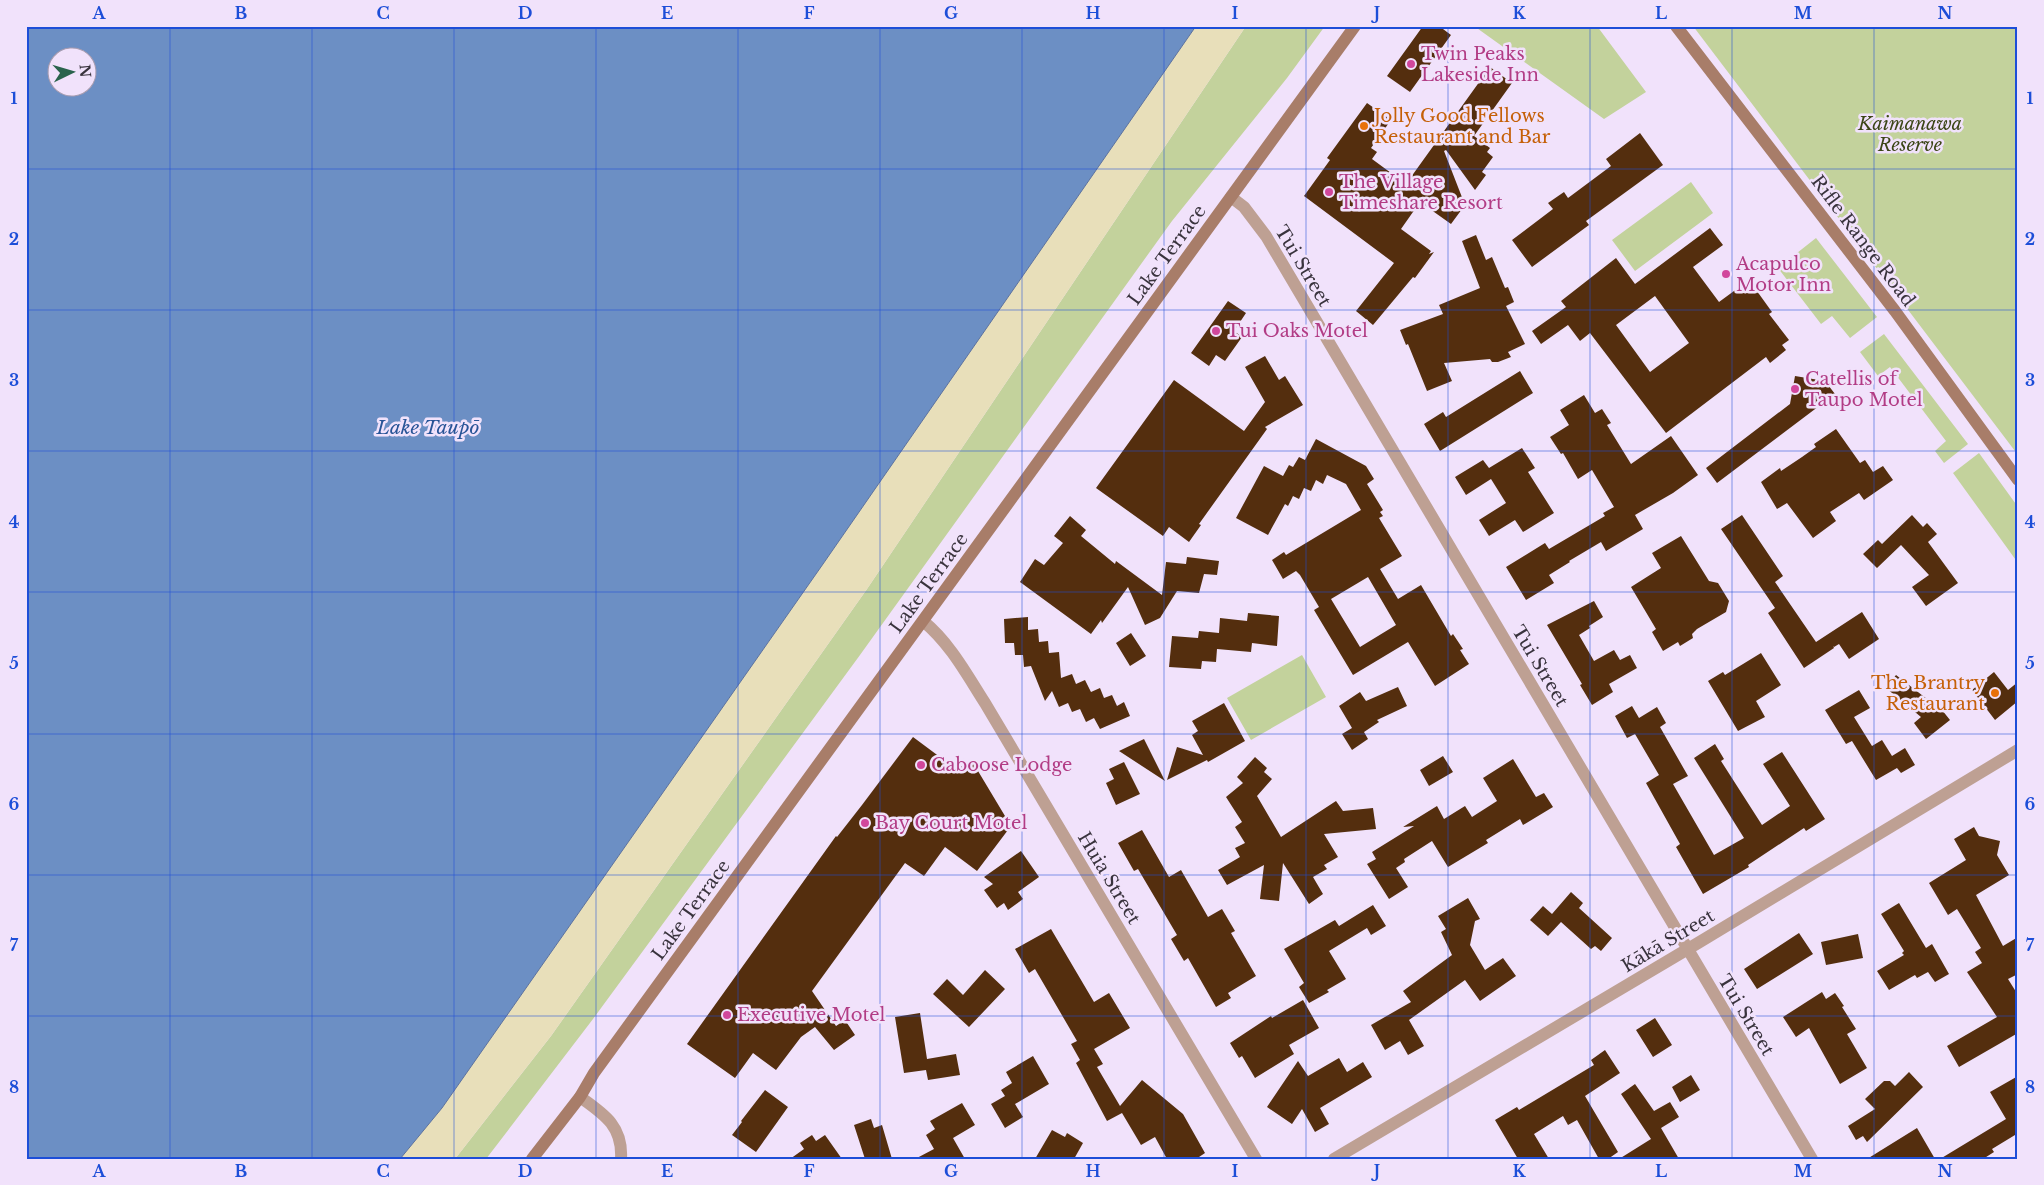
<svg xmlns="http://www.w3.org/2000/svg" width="2044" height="1185" viewBox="0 0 2044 1185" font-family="'Libre Baskerville',serif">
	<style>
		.green { fill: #c3d29c }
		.sand { fill: #e8dfba }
		.water { fill: #6c8fc4; stroke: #5d739c; fill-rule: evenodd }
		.building { fill: #542e0e; fill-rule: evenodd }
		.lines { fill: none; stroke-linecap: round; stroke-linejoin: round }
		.street { stroke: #bea093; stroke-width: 12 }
		.secondary { stroke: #a87d69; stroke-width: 12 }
		.grid { fill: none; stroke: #1d4ed8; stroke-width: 1; stroke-opacity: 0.55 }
		.hotel-dot { fill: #d1479c; stroke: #f1e2fb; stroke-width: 2 }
		.food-dot { fill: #e8710a; stroke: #f1e2fb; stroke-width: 2 }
		.labels { text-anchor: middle; stroke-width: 5; stroke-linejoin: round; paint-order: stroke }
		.hotel-label { font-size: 18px; fill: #b23c85; stroke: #f1e2fb; text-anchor: start }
		.food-label { font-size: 18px; fill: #c56008; stroke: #f1e2fb; text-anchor: start }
		.park-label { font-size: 18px; font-style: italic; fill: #3b4515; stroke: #f1e2fb }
		.street-label { font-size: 18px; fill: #39333d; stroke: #f1e2fb }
		.water-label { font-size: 19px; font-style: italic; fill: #285497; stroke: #f1e2fb }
		.neatline { fill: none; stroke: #1d4ed8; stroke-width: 2 }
		.grid-label { font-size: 16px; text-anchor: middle; font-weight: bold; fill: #1d4ed8 }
	</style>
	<rect width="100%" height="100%" fill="#f1e2fb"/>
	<path class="green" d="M1246 26H1325L1287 78 1172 221 860 655 593 1019 496 1146 486 1159H455L551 1036 867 589Z
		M1474 26H1597L1646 92 1604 119Z
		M1693 26H2018V455Z
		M1691 182 1713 213 1635 271 1612 240Z
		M1816 238 1877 317 1850 338 1832 316 1821 324 1778 268Z
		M1884 334 1968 444 1944 463 1935 451 1946 441 1890 367 1878 376 1860 352Z
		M1979 453 2018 507V563L1953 473Z
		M1302 655 1326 697 1251 740 1227 698Z"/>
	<path class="sand" d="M1196 26H1246L867 589 551 1036 455 1159H400L442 1108 823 564Z"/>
	<path class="water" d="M26 26H1196L823 564 442 1108 400 1159H26ZM58 58H88V88H58Z"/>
	<path class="building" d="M1423 26H1439L1451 35 1410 92 1387 76Z
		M1490 67 1512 83 1474 136 1490 148 1487 152 1493 157 1482 172 1486 175 1475 190 1446 150 1444 151 1465 205 1451 224 1420 202 1401 229 1431 251 1429 254 1434 252 1415 278 1413 277 1373 325 1356 311 1394 263 1304 196 1330 160 1327 158 1367 103 1391 120 1371 148 1377 152 1372 159 1406 184Z
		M1640 133 1663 165 1586 221 1589 225 1532 267 1512 240 1553 209 1548 203 1564 192 1568 198 1611 166 1606 159Z
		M1710 228 1723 245 1693 267 1719 302 1749 280 1772 312 1769 314 1789 340 1782 345 1786 350 1770 363 1766 357 1666 433 1590 333 1580 341 1568 325 1541 344 1532 331 1566 307 1561 301 1616 258 1635 284ZM1655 296 1689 343 1650 372 1616 325Z
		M1476 235 1486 260 1492 257 1505 288 1508 287 1514 302 1506 306 1525 344 1508 352 1511 357 1498 362H1492L1490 359 1444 363 1452 381 1427 391 1408 344 1406 345 1400 330 1443 314 1439 305 1480 288 1462 241Z
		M1228 301 1246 313 1234 331 1242 337 1225 361 1216 355 1209 366 1191 353Z
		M1265 356 1279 380 1285 376 1303 405 1265 427 1267 429 1199 524 1201 525 1189 542 1169 527 1163 536 1096 488 1174 380 1244 431 1265 402 1245 367Z
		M1520 371 1533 393 1440 451 1424 424 1443 412 1446 417Z
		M1795 376 1825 381 1835 394 1717 483 1706 468 1790 404Z
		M1584 395 1595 413 1602 409 1611 423 1607 425 1631 464 1671 436 1698 475 1673 493 1635 515 1643 529 1606 551 1601 542 1569 561 1570 562 1549 575 1554 583 1526 600 1506 567 1545 543 1549 549 1605 516 1603 513 1614 507 1592 470 1578 479 1563 453 1561 454 1550 437 1569 425 1560 410Z
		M1836 429 1860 463 1865 460 1873 472 1883 466 1893 480 1864 500 1859 493 1830 512 1836 521 1813 538 1787 503 1777 509 1761 482 1780 468 1781 471 1802 457 1816 447 1814 444Z
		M1316 439 1366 466 1374 479 1367 484 1383 510 1380 512 1383 516 1379 518 1402 556 1380 569 1398 599 1421 585 1451 636 1453 634 1463 649 1460 650 1469 664 1435 686 1408 642 1353 675 1314 610 1319 607 1300 575 1296 571 1283 579 1272 560 1284 552 1286 555 1361 510 1346 484 1327 475 1323 484 1316 480 1311 491 1304 488 1299 499 1293 496 1288 506 1285 504 1268 535 1236 518 1264 466 1283 476 1289 465 1293 467 1299 457 1305 460ZM1368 577 1396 625 1360 647 1331 599Z
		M1522 448 1535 468 1528 472 1554 513 1523 532 1515 520 1489 536 1479 520 1506 503 1491 479 1466 495 1455 477 1483 460 1489 468Z
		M1742 515 1783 576 1775 582 1816 642 1862 612 1879 639 1849 659 1839 644 1834 647 1833 646 1834 648 1804 668 1768 613 1775 608 1721 529Z
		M1912 515 1923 527 1927 523 1937 534 1928 542 1958 583 1926 606 1912 587 1929 575 1901 545 1877 568 1863 554 1878 540 1882 544Z
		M1070 516 1086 530 1081 536 1115 564 1116 561 1162 595 1166 562 1186 564 1187 557 1219 561 1217 575 1204 574 1199 593 1177 591 1160 618 1145 625 1128 587 1102 623 1101 620 1091 634 1020 582 1035 559 1044 565 1063 543 1054 536Z
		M1681 536 1709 581 1718 583 1729 601 1726 612 1697 629 1692 634 1693 638 1680 646 1678 642 1663 651 1652 632 1656 629 1631 587 1661 568 1652 553Z
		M1594 601 1603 617 1589 626 1590 628 1579 635 1594 661 1614 650 1620 660 1630 655 1637 668 1609 684 1613 692 1592 705 1580 685 1582 684 1547 625Z
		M1248 613 1279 616 1277 646 1252 643 1251 652 1217 649 1216 662 1202 661 1201 669 1169 667 1172 636 1198 638 1199 631 1219 633 1220 618 1247 621Z
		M1028 617V630L1038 629 1039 642 1048 641 1049 653 1059 652 1061 678 1072 674 1076 684 1085 680 1091 692 1100 688 1104 698 1112 695 1117 706 1124 702 1130 716 1100 729 1094 718 1086 722 1080 709 1072 712 1068 703 1059 707 1052 691 1045 701 1031 666 1024 667 1023 655H1015L1014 643H1005L1004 619Z
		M1131 633 1146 656 1130 666 1116 643Z
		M1761 653 1781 685 1756 701 1765 717 1738 731 1708 681 1723 672 1725 675Z
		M1994 672 2008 690 2018 682V701L1995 720 1972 690Z
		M1896 675 1936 706 1938 705 1950 720 1926 739 1914 723 1921 717 1886 688Z
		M1398 687 1407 706 1377 720 1379 722 1364 732 1368 739 1352 750 1342 734 1352 728 1339 706 1360 692 1366 701Z
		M1859 690 1870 708 1854 717 1872 746 1882 740 1892 756 1905 748 1915 765 1901 773 1897 768 1876 780 1852 741 1846 744 1825 710Z
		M1224 703 1245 741 1208 762 1207 760 1167 780 1177 747 1203 755 1192 735 1198 731 1192 721Z
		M1632 706 1639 718 1657 707 1666 723 1660 727 1688 776 1673 784 1714 855 1744 838 1694 758 1715 744 1724 759 1721 761 1762 825 1790 806 1763 764 1782 752 1825 819 1806 831 1804 828 1748 865 1749 867 1703 894 1676 847 1680 844 1646 783 1659 775 1635 734 1627 738 1615 716Z
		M913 737 956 769 972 761 1011 826 977 871 945 847 924 876 905 863 812 991 836 1026 845 1020 855 1035 834 1050 815 1027 801 1037 776 1070 753 1053 735 1078 687 1044 836 836 837 837 862 805Z
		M1144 739 1165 781 1119 751Z
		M1443 756 1453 772 1429 786 1420 770Z
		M1255 757 1267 768 1264 772 1272 779 1257 796 1281 837 1336 801 1343 811 1373 808 1376 829 1324 834 1338 857 1324 865 1327 869 1313 877 1323 894 1309 904 1283 863 1279 901 1260 899 1264 865 1227 885 1218 870 1240 857 1235 848 1245 843 1235 827 1242 822 1226 797 1243 783 1237 777Z
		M1513 759 1536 797 1544 793 1553 807 1523 825 1520 819 1486 840 1488 843 1448 867 1432 841 1404 859 1405 862 1396 868 1408 887 1389 899 1367 864 1376 859 1372 852 1414 826 1403 827 1437 806 1444 819 1465 806 1472 817 1497 801 1483 778Z
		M1124 762 1140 794 1116 805 1106 783 1114 779 1109 769Z
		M1974 827 1979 836 2000 841 1997 855 2009 875 1976 895 2003 946 2018 937V974L2008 979 2018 995V1033L1959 1067 1947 1046 1997 1017 1967 972 1982 963 1975 952 1981 948 1957 909 1948 915 1929 883 1966 860 1954 839Z
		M1142 830 1169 877 1181 870 1208 917 1222 909 1235 931 1231 933 1256 976 1228 993 1231 998 1216 1007 1188 958 1184 961 1171 939 1177 935 1138 869 1134 871 1118 843Z
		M1021 851 1039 877 1018 892 1023 899 1008 910 1004 903 997 908 984 890 993 884 984 877Z
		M1571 892 1583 903 1579 908 1612 938 1601 951 1595 946 1591 949 1561 922 1548 936 1530 920 1543 906 1552 914Z
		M1468 898 1480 919 1475 921 1470 945 1485 970 1503 958 1516 976 1480 1001 1465 980 1409 1020 1424 1046 1408 1055 1400 1041 1385 1050 1371 1025 1411 1002 1403 991 1452 955 1441 932 1446 929 1438 916Z
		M1899 903 1926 948 1932 944 1949 974 1935 982 1928 972 1917 978 1915 975 1889 990 1877 971 1904 955 1902 953 1904 951 1881 914Z
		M1373 905 1386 926 1371 935 1367 928 1329 951 1346 979 1327 990 1329 992 1309 1003 1299 987 1304 983 1284 949 1335 920 1339 926Z
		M1051 929 1094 1002 1109 993 1130 1028 1094 1049 1103 1064 1097 1067 1120 1106 1142 1080 1183 1114 1205 1153 1196 1159H1167L1155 1137 1141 1145 1122 1113 1107 1121 1076 1063 1080 1060 1071 1044 1077 1041 1035 969 1029 973 1015 949Z
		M1799 933 1813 954 1757 989 1744 969Z
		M1858 934 1863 958 1826 965 1821 942Z
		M985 970 1005 989 969 1027 933 994 947 979 963 995Z
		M1822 992 1826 999 1835 993 1844 1006 1842 1007 1856 1029 1847 1034 1867 1068 1840 1084 1809 1028 1796 1037 1783 1017Z
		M1303 1000 1319 1028 1289 1045 1294 1054 1255 1078 1242 1056 1239 1058 1230 1043 1271 1016 1272 1018Z
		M920 1013 927 1059 956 1054 960 1075 928 1080 926 1070 904 1073 895 1017Z
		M1655 1018 1672 1045 1653 1057 1636 1030Z
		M1605 1050 1620 1073 1585 1096 1618 1152 1608 1159H1599L1577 1120 1568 1125 1563 1116 1534 1134 1549 1159H1518L1495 1120 1517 1107 1519 1110 1594 1065 1591 1060Z
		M1033 1056 1049 1084 1015 1104 1023 1117 1005 1128 991 1104 1005 1096 1001 1090 1012 1083 1006 1072Z
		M1339 1058 1347 1072 1363 1062 1372 1077 1320 1108 1329 1124 1315 1132 1302 1109 1292 1124 1267 1107 1298 1061 1308 1076Z
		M1909 1072 1923 1087 1867 1142 1863 1136 1856 1140 1848 1126 1875 1109 1865 1099 1884 1081H1890L1895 1086Z
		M1691 1075 1700 1090 1680 1102 1672 1087Z
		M2018 1076V1139L2015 1135 1992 1149 1994 1152 1983 1159H1940L2006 1119 1990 1092Z
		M1635 1084 1654 1111 1670 1102 1679 1117 1661 1128 1679 1159H1619L1651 1139 1621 1094Z
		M765 1090 788 1107 756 1152 732 1135 742 1122 741 1121Z
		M962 1103 975 1125 953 1138 965 1159H915L934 1149 926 1135 935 1129 930 1121Z
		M871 1119 874 1128 882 1125 892 1159H865L854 1125Z
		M1917 1128 1935 1159H1867Z
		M1052 1130 1065 1137 1067 1133 1083 1143 1074 1159H1035Z
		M812 1135 816 1141 825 1135 842 1159H790L804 1149 800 1143Z"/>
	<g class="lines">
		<path class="street" d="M1231 197 1244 207 1266 236 1812 1159
			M923 621C950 643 967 675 985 703L1256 1159
			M580 1097C604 1114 623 1126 621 1159
			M1334 1159 1698 943 2018 750"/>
		<path class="secondary" d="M1676 26 1895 311 2018 480
			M532 1159 580 1097 594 1073 1355 26"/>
	</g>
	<path class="grid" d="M170 26V1159M312 26V1159M454 26V1159M596 26V1159M738 26V1159M880 26V1159M1022 26V1159M1164 26V1159M1306 26V1159M1448 26V1159M1590 26V1159M1732 26V1159M1874 26V1159M26 169H2018M26 310H2018M26 451H2018M26 592H2018M26 734H2018M26 875H2018M26 1016H2018"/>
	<g class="hotel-dot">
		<circle cx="1411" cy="64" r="5"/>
		<circle cx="1329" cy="192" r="5"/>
		<circle cx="1726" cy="274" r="5"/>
		<circle cx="1216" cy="331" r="5"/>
		<circle cx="1795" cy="389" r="5"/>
		<circle cx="921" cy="765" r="5"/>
		<circle cx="865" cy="823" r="5"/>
		<circle cx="727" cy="1015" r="5"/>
	</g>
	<g class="food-dot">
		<circle cx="1364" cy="126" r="5"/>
		<circle cx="1995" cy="693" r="5"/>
	</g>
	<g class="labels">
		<g class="hotel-label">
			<text x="1421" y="60">Twin Peaks<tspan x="1421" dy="21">Lakeside Inn</tspan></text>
			<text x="1339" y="188">The Village<tspan x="1339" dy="21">Timeshare Resort</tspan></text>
			<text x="1736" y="270">Acapulco<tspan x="1736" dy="21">Motor Inn</tspan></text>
			<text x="1226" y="337">Tui Oaks Motel</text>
			<text x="1805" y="385">Catellis of<tspan x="1805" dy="21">Taupo Motel</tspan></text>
			<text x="931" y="771">Caboose Lodge</text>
			<text x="875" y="829">Bay Court Motel</text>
			<text x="737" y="1021">Executive Motel</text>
		</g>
		<g class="food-label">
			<text x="1374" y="122">Jolly Good Fellows<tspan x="1374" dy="21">Restaurant and Bar</tspan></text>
			<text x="1985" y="689" text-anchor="end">The Brantry<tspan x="1985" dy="21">Restaurant</tspan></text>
		</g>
		<g class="park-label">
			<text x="1910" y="130">Kaimanawa<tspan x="1910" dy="21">Reserve</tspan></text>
		</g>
		<g class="street-label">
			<text transform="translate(1863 241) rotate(53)" y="6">Rifle Range Road</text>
			<text transform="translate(1167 255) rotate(-54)" y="6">Lake Terrace</text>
			<text transform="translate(1303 266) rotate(59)" y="6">Tui Street</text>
			<text transform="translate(929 583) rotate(-54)" y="6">Lake Terrace</text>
			<text transform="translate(1540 666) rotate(59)" y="6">Tui Street</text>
			<text transform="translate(1109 878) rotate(59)" y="6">Huia Street</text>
			<text transform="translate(691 910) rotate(-54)" y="6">Lake Terrace</text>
			<text transform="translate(1668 941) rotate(-31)" y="6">Kākā Street</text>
			<text transform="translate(1746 1015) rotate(59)" y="6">Tui Street</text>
		</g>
		<g class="water-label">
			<text x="428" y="434">Lake Taupō</text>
		</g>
	</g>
	<rect width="2044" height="1185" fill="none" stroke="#f1e2fb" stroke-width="55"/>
	<g transform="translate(72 72) rotate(85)"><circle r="24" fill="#f1e2fb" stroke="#a79caf"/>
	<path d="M0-4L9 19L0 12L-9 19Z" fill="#2a634c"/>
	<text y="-8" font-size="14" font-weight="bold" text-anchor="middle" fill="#39333d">N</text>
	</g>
	<rect x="28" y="28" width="1988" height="1130" class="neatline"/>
	<g class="grid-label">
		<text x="99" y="19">A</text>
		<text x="241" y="19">B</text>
		<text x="383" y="19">C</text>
		<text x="525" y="19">D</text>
		<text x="667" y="19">E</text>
		<text x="809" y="19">F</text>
		<text x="951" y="19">G</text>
		<text x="1093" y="19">H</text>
		<text x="1235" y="19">I</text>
		<text x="1377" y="19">J</text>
		<text x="1519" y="19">K</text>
		<text x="1661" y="19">L</text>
		<text x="1803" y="19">M</text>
		<text x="1945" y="19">N</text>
		<text x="14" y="104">1</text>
		<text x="2030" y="104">1</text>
		<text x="14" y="245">2</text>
		<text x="2030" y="245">2</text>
		<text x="14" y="386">3</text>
		<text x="2030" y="386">3</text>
		<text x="14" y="528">4</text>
		<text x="2030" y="528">4</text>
		<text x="14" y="669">5</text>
		<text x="2030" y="669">5</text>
		<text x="14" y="810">6</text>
		<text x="2030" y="810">6</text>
		<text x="14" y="951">7</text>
		<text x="2030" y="951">7</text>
		<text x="14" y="1093">8</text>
		<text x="2030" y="1093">8</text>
		<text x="99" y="1177">A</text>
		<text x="241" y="1177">B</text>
		<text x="383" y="1177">C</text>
		<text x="525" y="1177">D</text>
		<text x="667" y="1177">E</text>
		<text x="809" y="1177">F</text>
		<text x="951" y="1177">G</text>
		<text x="1093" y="1177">H</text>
		<text x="1235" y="1177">I</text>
		<text x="1377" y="1177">J</text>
		<text x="1519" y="1177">K</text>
		<text x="1661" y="1177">L</text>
		<text x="1803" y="1177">M</text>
		<text x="1945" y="1177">N</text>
	</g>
</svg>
